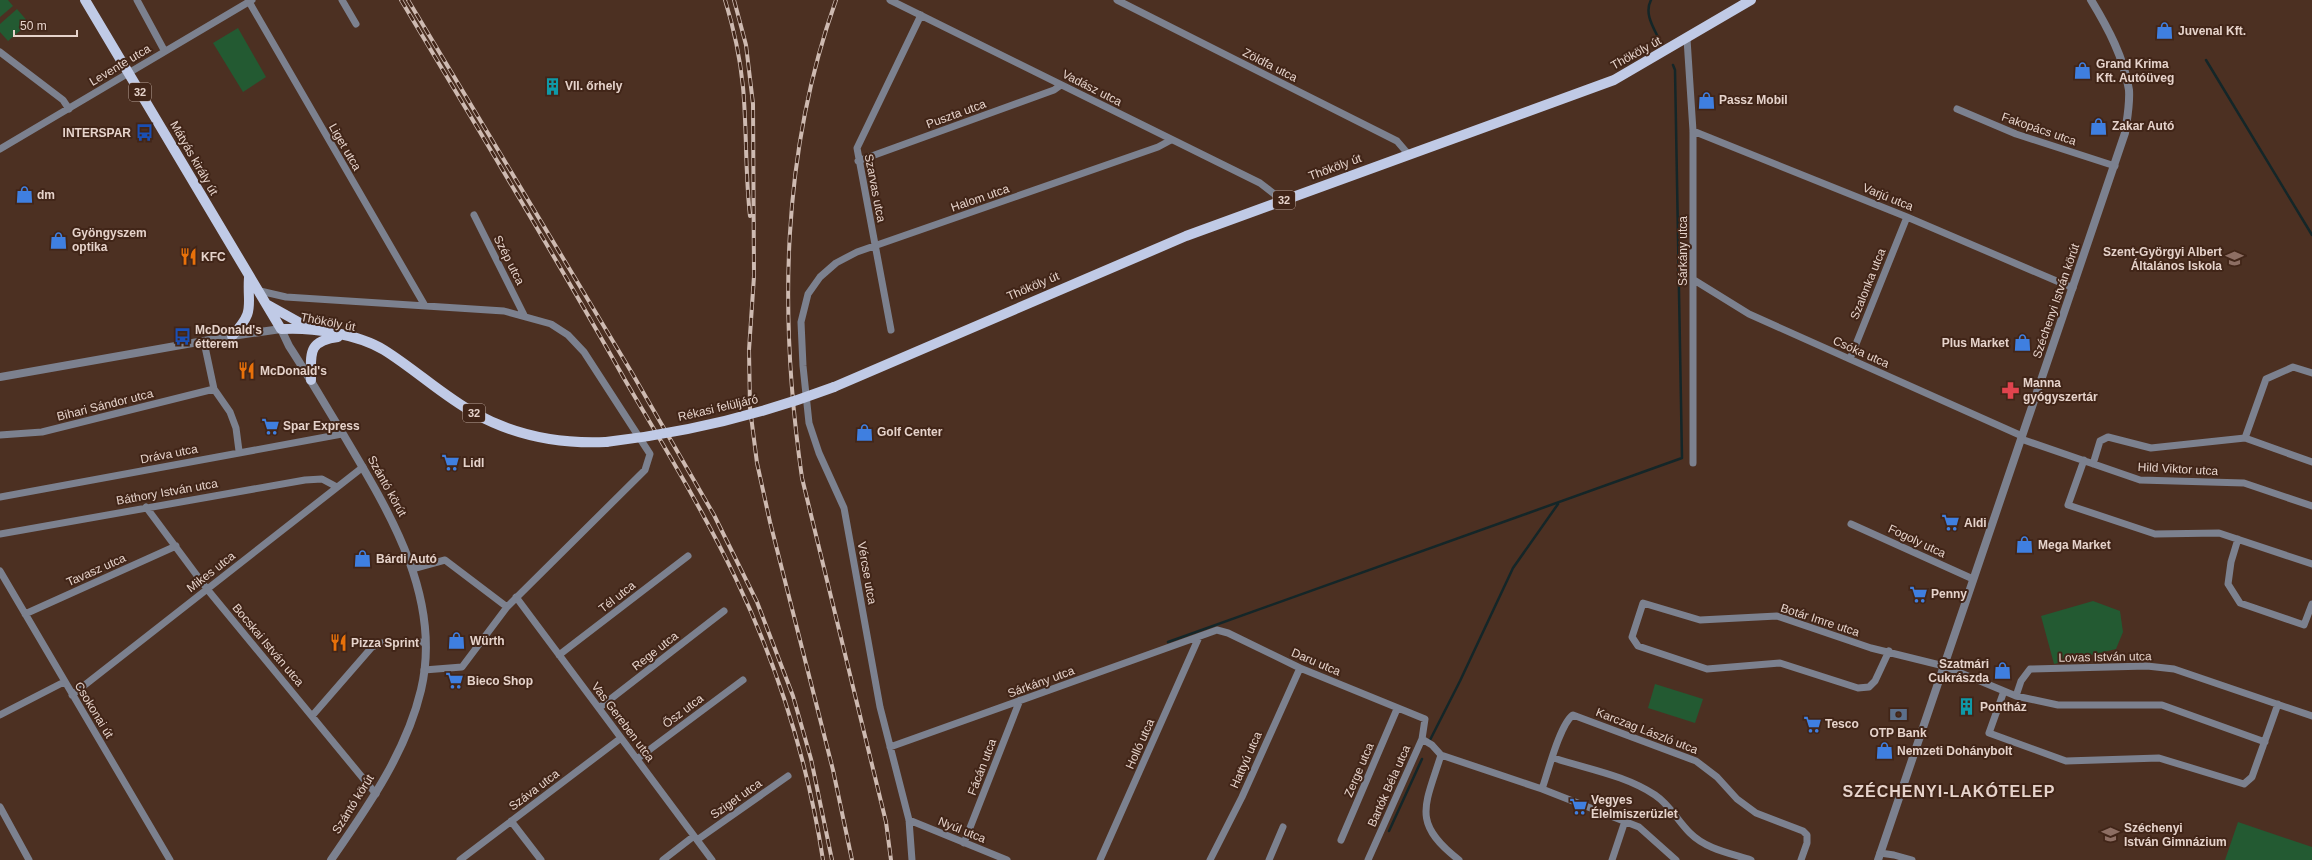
<svg xmlns="http://www.w3.org/2000/svg" width="2312" height="860" viewBox="0 0 2312 860" font-family="Arial,sans-serif">
	<style>
		.green { fill: #235a32 }
		.lines { fill: none; stroke-linecap: round; stroke-linejoin: round }
		.stream { stroke: #142628; stroke-width: 2.5 }
		.minor { stroke: #7c818f; stroke-width: 7 }
		.tertiary { stroke: #7c818f; stroke-width: 8 }
		.primary { stroke: #c0cae6; stroke-width: 10 }
		.rail-casing { stroke: #cebab1; stroke-width: 4 }
		.rail { stroke: #412518; stroke-width: 2.5; stroke-dasharray: 8; stroke-linecap: butt }
		.primary-bridge { stroke: #c0cae6; stroke-width: 10 }
		.labels { text-anchor: middle; stroke-width: 4; stroke-linejoin: round; paint-order: stroke }
		.shield { fill: #412518; stroke: #b49f95; stroke-width: 1 }
		.shield-label { font-size: 11px; font-weight: bold; fill: #e6d3cb }
		.poi-label { font-size: 12px; font-weight: bold; fill: #e6d3cb; stroke: #412518; text-anchor: start }
		.street-label { font-size: 12px; fill: #e6d3cb; stroke: #412518 }
		.district-label { font-size: 16px; font-weight: bold; letter-spacing: 1px; fill: #e6d3cb; stroke: #412518 }
	</style>
	<rect width="100%" height="100%" fill="#4c3022"/>
	<path class="green" d="M0 0H8L13 6 0 17Z
		M17 9 29 23 8 41 0 32V24Z
		M238 28 266 77 243 92 213 43Z
		M2093 601 2120 611 2123 632 2116 649 2054 664 2041 616Z
		M1655 684 1703 699 1695 723 1648 708Z
		M2238 822 2312 847V860H2225Z"/>
	<g class="lines">
		<path class="stream" d="M1651 0C1644 13 1653 27 1659 39
			M2206 60 2312 235
			M1168 642 1682 458 1675 70 1673 65
			M1429 742 1460 681 1513 568 1558 504
			M1389 831 1422 759"/>
		<path class="minor" d="M137 0 164 50
			M248 0 424 304
			M342 0 356 24
			M890 0 1260 183 1282 200
			M1117 0 1397 141 1409 155
			M1687 39 1693 131V463
			M0 52 63 100 69 109
			M1957 109 2016 134 2115 166
			M1693 131 1907 217 2073 288
			M0 149 252 0
			M858 161 1054 90 1061 85
			M474 215 524 315
			M1694 280 1749 314 2022 436
			M260 291 286 297 504 311 551 324 568 335 584 352 650 454 645 470 507 607 462 667 424 670
			M891 330 857 148 921 15
			M204 342 214 389 230 412 236 428 239 451
			M1850 359 1907 217
			M0 435 42 432 214 389
			M2245 438 2312 462
			M2021 439 2140 480 2244 483 2312 506
			M2084 460 2068 505 2155 534 2219 533 2312 564
			M2093 464 2100 441 2108 437 2151 448 2245 438 2266 379 2293 367 2312 373
			M0 497 342 434
			M146 507 207 589 376 794
			M1851 524 1973 579
			M0 534 305 480 322 479 337 487
			M2238 539 2231 562 2228 584 2240 603 2304 625 2312 604
			M412 569 445 560 507 607
			M0 571 170 860
			M516 597 712 860
			M25 614 176 546
			M1889 651 1875 681 1869 687 1858 688 1780 663 1707 669 1638 646 1632 637 1643 603 1700 620 1777 616 1871 648 1944 666 2016 696 2058 705H2162L2265 742
			M559 655 688 556
			M2004 691 1989 733 2066 761 2159 758 2244 784 2252 777 2278 704
			M72 695 363 467
			M2016 696 2021 681 2030 669 2147 666 2174 669 2312 716
			M599 708 724 611
			M0 715 64 682
			M312 716 372 647 382 643 425 642
			M1422 739 1432 745 1441 755 1542 789C1548 772 1560 724 1573 715L1696 761 1717 777 1737 799 1756 813 1803 831 1807 835V843L1801 860
			M890 747 1217 630 1228 633 1300 668 1425 719 1422 739 1368 860
			M1441 755C1425 806 1411 823 1459 860
			M1554 758C1587 769 1625 775 1655 795 1670 805 1677 820 1690 833 1706 849 1729 853 1751 860
			M637 759 743 680
			M1542 789 1639 827 1676 860
			M0 807 29 860
			M909 820 1007 860
			M511 821 541 860
			M697 840 788 776
			M1341 840 1397 709
			M964 843 1020 700
			M1880 853 1894 855 1912 860
			M460 860 621 738
			M663 860 694 836
			M912 860 909 820 880 707 844 508 819 453 809 423 803 366 801 322 808 294 820 277 836 263 857 252 1158 147 1171 140
			M1100 860 1199 637
			M1210 860 1242 797 1300 668
			M1269 860 1283 827
			M1612 860 1625 821"/>
		<path class="tertiary" d="M0 377 232 336 281 329 289 346C308 375 325 405 343 434 388 510 443 597 421 690 406 753 367 808 331 860
			M1878 860 2125 133C2127 119 2130 105 2129 90 2124 58 2108 28 2091 0"/>
		<path class="primary" d="M85 0 281 329C311 327 358 334 384 350 416 370 443 396 476 414 516 436 561 444 606 442
			M268 305 311 329
			M232 336C256 310 247 308 249 277
			M311 380C311 354 307 341 338 337
			M834 387 1186 236 1614 80 1751 0"/>
		<defs>
			<path id="rail" d="M401 0C476 126 553 252 625 380 663 445 703 510 736 579 778 667 808 763 823 860
				M408 0 632 373 714 515 757 602 793 696 811 759 832 860
				M725 0C734 29 740 57 743 87 747 130 745 173 750 216
				M734 0 746 45 753 104 754 276 749 350 750 408 757 463 770 522 833 770 852 860
				M836 0C781 154 779 317 802 478L886 822 891 860"/>
		</defs>
		<use href="#rail" class="rail-casing"/>
		<use href="#rail" class="rail"/>
		<path class="primary-bridge" d="M606 442C684 433 760 415 834 387"/>
	</g>
	<defs>
		<symbol id="shop-bare" viewBox="-9 -9 18 18"><path d="M-5-2.5h2.3a2.7 3.5 0 0 1 5.4 0H5L5.5 6h-11ZM-1.5-2.5h3a1.5 2.3 0 0 0-3 0Z" fill="#3f7fe0" stroke="#412518" stroke-width="2.5" paint-order="stroke"/></symbol>
		<symbol id="building-bare" viewBox="-9 -9 18 18"><path d="M-4-6H4V6H1V3H-1V6H-4ZM-2.5-4.3h1.7v1.8h-1.7ZM.8-4.3h1.7v1.8H.8ZM-2.5-1h1.7V.8h-1.7ZM.8-1h1.7V.8H.8Z" fill="#0f9aa8" stroke="#412518" stroke-width="2.5" paint-order="stroke"/></symbol>
		<symbol id="bus-bare" viewBox="-9 -9 18 18"><path d="M-5-6H5V4H4V6H2V4H-2V6H-4V4H-5ZM-3.5-4V0h7V-4ZM-3.5 1.2v1.5H-2V1.2ZM2 1.2v1.5H3.5V1.2Z" fill="#1a4fb4" stroke="#412518" stroke-width="2.5" paint-order="stroke"/></symbol>
		<symbol id="restaurant-bare" viewBox="-9 -9 18 18"><path d="M-5-6h1v4h1v-4h1v4h1v-4h1v5L-1.5 .5V6h-2V.5L-5-1ZM5-6V6H3V1.5H1.5Q1.5-4 5-6Z" fill="#e8710a" stroke="#412518" stroke-width="2.5" paint-order="stroke"/></symbol>
		<symbol id="school-bare" viewBox="-9 -9 18 18"><path d="M0-5L7-2L0 1L-7-2ZM-4 1L0 2.5L4 1V4Q0 6-4 4Z" fill="#8d6e63" stroke="#412518" stroke-width="2.5" paint-order="stroke"/></symbol>
		<symbol id="pharmacy-bare" viewBox="-9 -9 18 18"><path d="M-2-6h4v4h4v4h-4v4h-4v-4h-4v-4h4Z" fill="#e0444e" stroke="#412518" stroke-width="2.5" paint-order="stroke"/></symbol>
		<symbol id="supermarket-bare" viewBox="-9 -9 18 18"><path d="M-6-5.5h2.5l.6 2H6L4.5 2H-2.5L-4.4-4H-6ZM-1.5 3.2a1.3 1.3 0 1 0 .1 0ZM3 3.2a1.3 1.3 0 1 0 .1 0Z" fill="#3f7fe0" stroke="#412518" stroke-width="2.5" paint-order="stroke"/></symbol>
		<symbol id="bank-bare" viewBox="-9 -9 18 18"><path d="M-6-4H6V4H-6ZM0-2.3a2.3 2.3 0 1 0 0 4.6a2.3 2.3 0 1 0 0-4.6Z" fill="#5c6f8a" stroke="#412518" stroke-width="2.5" paint-order="stroke"/></symbol>
	</defs>
	<g fill-rule="evenodd">
		<use href="#shop-bare" x="2152" y="18" width="25" height="25"/>
		<use href="#shop-bare" x="2070" y="58" width="25" height="25"/>
		<use href="#building-bare" x="540" y="74" width="25" height="25"/>
		<use href="#shop-bare" x="1694" y="88" width="25" height="25"/>
		<use href="#shop-bare" x="2086" y="114" width="25" height="25"/>
		<use href="#bus-bare" x="132" y="120" width="25" height="25"/>
		<use href="#shop-bare" x="12" y="182" width="25" height="25"/>
		<use href="#shop-bare" x="46" y="228" width="25" height="25"/>
		<use href="#restaurant-bare" x="176" y="244" width="25" height="25"/>
		<use href="#school-bare" x="2222" y="246" width="25" height="25"/>
		<use href="#bus-bare" x="170" y="324" width="25" height="25"/>
		<use href="#shop-bare" x="2010" y="330" width="25" height="25"/>
		<use href="#restaurant-bare" x="234" y="358" width="25" height="25"/>
		<use href="#pharmacy-bare" x="1998" y="378" width="25" height="25"/>
		<use href="#supermarket-bare" x="258" y="414" width="25" height="25"/>
		<use href="#shop-bare" x="852" y="420" width="25" height="25"/>
		<use href="#supermarket-bare" x="438" y="450" width="25" height="25"/>
		<use href="#supermarket-bare" x="1938" y="510" width="25" height="25"/>
		<use href="#shop-bare" x="2012" y="532" width="25" height="25"/>
		<use href="#shop-bare" x="350" y="546" width="25" height="25"/>
		<use href="#supermarket-bare" x="1906" y="582" width="25" height="25"/>
		<use href="#shop-bare" x="444" y="628" width="25" height="25"/>
		<use href="#restaurant-bare" x="326" y="630" width="25" height="25"/>
		<use href="#shop-bare" x="1990" y="658" width="25" height="25"/>
		<use href="#supermarket-bare" x="442" y="668" width="25" height="25"/>
		<use href="#building-bare" x="1954" y="694" width="25" height="25"/>
		<use href="#bank-bare" x="1886" y="702" width="25" height="25"/>
		<use href="#supermarket-bare" x="1800" y="712" width="25" height="25"/>
		<use href="#shop-bare" x="1872" y="738" width="25" height="25"/>
		<use href="#supermarket-bare" x="1566" y="794" width="25" height="25"/>
		<use href="#school-bare" x="2098" y="822" width="25" height="25"/>
	</g>
	<g class="labels">
		<g class="shield">
			<rect x="129" y="83" width="22" height="18" rx="3"/>
			<rect x="1273" y="191" width="22" height="18" rx="3"/>
			<rect x="463" y="404" width="22" height="18" rx="3"/>
		</g>
		<g class="shield-label">
			<text x="140" y="96">32</text>
			<text x="1284" y="204">32</text>
			<text x="474" y="417">32</text>
		</g>
		<g class="poi-label">
			<text x="2178" y="35">Juvenal Kft.</text>
			<text x="2096" y="68">Grand Krima<tspan x="2096" dy="14">Kft. Autóüveg</tspan></text>
			<text x="565" y="90">VII. őrhely</text>
			<text x="1719" y="104">Passz Mobil</text>
			<text x="2112" y="130">Zakar Autó</text>
			<text x="131" y="137" text-anchor="end">INTERSPAR</text>
			<text x="37" y="199">dm</text>
			<text x="72" y="237">Gyöngyszem<tspan x="72" dy="14">optika</tspan></text>
			<text x="2222" y="256" text-anchor="end">Szent-Györgyi Albert<tspan x="2222" dy="14">Általános Iskola</tspan></text>
			<text x="201" y="261">KFC</text>
			<text x="195" y="334">McDonald's<tspan x="195" dy="14">étterem</tspan></text>
			<text x="2009" y="347" text-anchor="end">Plus Market</text>
			<text x="260" y="375">McDonald's</text>
			<text x="2023" y="387">Manna<tspan x="2023" dy="14">gyógyszertár</tspan></text>
			<text x="283" y="430">Spar Express</text>
			<text x="877" y="436">Golf Center</text>
			<text x="463" y="467">Lidl</text>
			<text x="1964" y="527">Aldi</text>
			<text x="2038" y="549">Mega Market</text>
			<text x="376" y="563">Bárdi Autó</text>
			<text x="1931" y="598">Penny</text>
			<text x="470" y="645">Würth</text>
			<text x="351" y="647">Pizza Sprint</text>
			<text x="1989" y="668" text-anchor="end">Szatmári<tspan x="1989" dy="14">Cukrászda</tspan></text>
			<text x="467" y="685">Bieco Shop</text>
			<text x="1980" y="711">Pontház</text>
			<text x="1825" y="728">Tesco</text>
			<text x="1898" y="737" text-anchor="middle">OTP Bank</text>
			<text x="1897" y="755">Nemzeti Dohánybolt</text>
			<text x="1591" y="804">Vegyes<tspan x="1591" dy="14">Élelmiszerüzlet</tspan></text>
			<text x="2124" y="832">Széchenyi<tspan x="2124" dy="14">István Gimnázium</tspan></text>
		</g>
		<g class="street-label">
			<text transform="translate(1636 53) rotate(-29)" y="4">Thököly út</text>
			<text transform="translate(120 65) rotate(-31)" y="4">Levente utca</text>
			<text transform="translate(1270 65) rotate(27)" y="4">Zöldfa utca</text>
			<text transform="translate(1092 88) rotate(27)" y="4">Vadász utca</text>
			<text transform="translate(956 114) rotate(-20)" y="4">Puszta utca</text>
			<text transform="translate(2039 129) rotate(19)" y="4">Fakopács utca</text>
			<text transform="translate(345 147) rotate(60)" y="4">Liget utca</text>
			<text transform="translate(194 158) rotate(60)" y="4">Mátyás király út</text>
			<text transform="translate(1335 167) rotate(-20)" y="4">Thököly út</text>
			<text transform="translate(875 188) rotate(79)" y="4">Szarvas utca</text>
			<text transform="translate(1888 197) rotate(22)" y="4">Varjú utca</text>
			<text transform="translate(980 198) rotate(-19)" y="4">Halom utca</text>
			<text transform="translate(1683 251) rotate(-90)" y="4">Sárkány utca</text>
			<text transform="translate(509 260) rotate(63)" y="4">Szép utca</text>
			<text transform="translate(1868 284) rotate(-68)" y="4">Szalonka utca</text>
			<text transform="translate(1033 286) rotate(-23)" y="4">Thököly út</text>
			<text transform="translate(2056 301) rotate(-71)" y="4">Széchenyi István körút</text>
			<text transform="translate(328 322) rotate(11)" y="4">Thököly út</text>
			<text transform="translate(1861 352) rotate(24)" y="4">Csóka utca</text>
			<text transform="translate(105 405) rotate(-14)" y="4">Bihari Sándor utca</text>
			<text transform="translate(718 408) rotate(-13)" y="4">Rékasi felüljáró</text>
			<text transform="translate(169 454) rotate(-11)" y="4">Dráva utca</text>
			<text transform="translate(2178 469) rotate(3)" y="4">Hild Viktor utca</text>
			<text transform="translate(387 486) rotate(61)" y="4">Szántó körút</text>
			<text transform="translate(167 492) rotate(-10)" y="4">Báthory István utca</text>
			<text transform="translate(1917 541) rotate(25)" y="4">Fogoly utca</text>
			<text transform="translate(96 570) rotate(-24)" y="4">Tavasz utca</text>
			<text transform="translate(211 572) rotate(-38)" y="4">Mikes utca</text>
			<text transform="translate(867 573) rotate(80)" y="4">Vércse utca</text>
			<text transform="translate(617 597) rotate(-38)" y="4">Tél utca</text>
			<text transform="translate(1820 620) rotate(18)" y="4">Botár Imre utca</text>
			<text transform="translate(268 645) rotate(50)" y="4">Bocskai István utca</text>
			<text transform="translate(655 651) rotate(-38)" y="4">Rege utca</text>
			<text transform="translate(2105 657) rotate(-1)" y="4">Lovas István utca</text>
			<text transform="translate(1316 662) rotate(23)" y="4">Daru utca</text>
			<text transform="translate(1041 682) rotate(-20)" y="4">Sárkány utca</text>
			<text transform="translate(94 710) rotate(59)" y="4">Csokonai út</text>
			<text transform="translate(683 711) rotate(-37)" y="4">Ősz utca</text>
			<text transform="translate(623 722) rotate(53)" y="4">Vas Gereben utca</text>
			<text transform="translate(1647 731) rotate(21)" y="4">Karczag László utca</text>
			<text transform="translate(1140 744) rotate(-66)" y="4">Holló utca</text>
			<text transform="translate(1246 760) rotate(-66)" y="4">Hattyú utca</text>
			<text transform="translate(982 767) rotate(-69)" y="4">Fácán utca</text>
			<text transform="translate(1359 770) rotate(-67)" y="4">Zerge utca</text>
			<text transform="translate(1389 786) rotate(-66)" y="4">Bartók Béla utca</text>
			<text transform="translate(534 790) rotate(-37)" y="4">Száva utca</text>
			<text transform="translate(736 799) rotate(-35)" y="4">Sziget utca</text>
			<text transform="translate(353 804) rotate(-58)" y="4">Szántó körút</text>
			<text transform="translate(962 830) rotate(22)" y="4">Nyúl utca</text>
		</g>
		<g class="district-label">
			<text x="1949" y="797">SZÉCHENYI-LAKÓTELEP</text>
		</g>
	</g>
	<path d="M14 30v6h63v-6" fill="none" stroke="#e6d3cb" stroke-width="2"/>
	<text x="20" y="30" font-size="12" fill="#e6d3cb" stroke="#412518" stroke-width="3" paint-order="stroke">50 m</text>
</svg>
